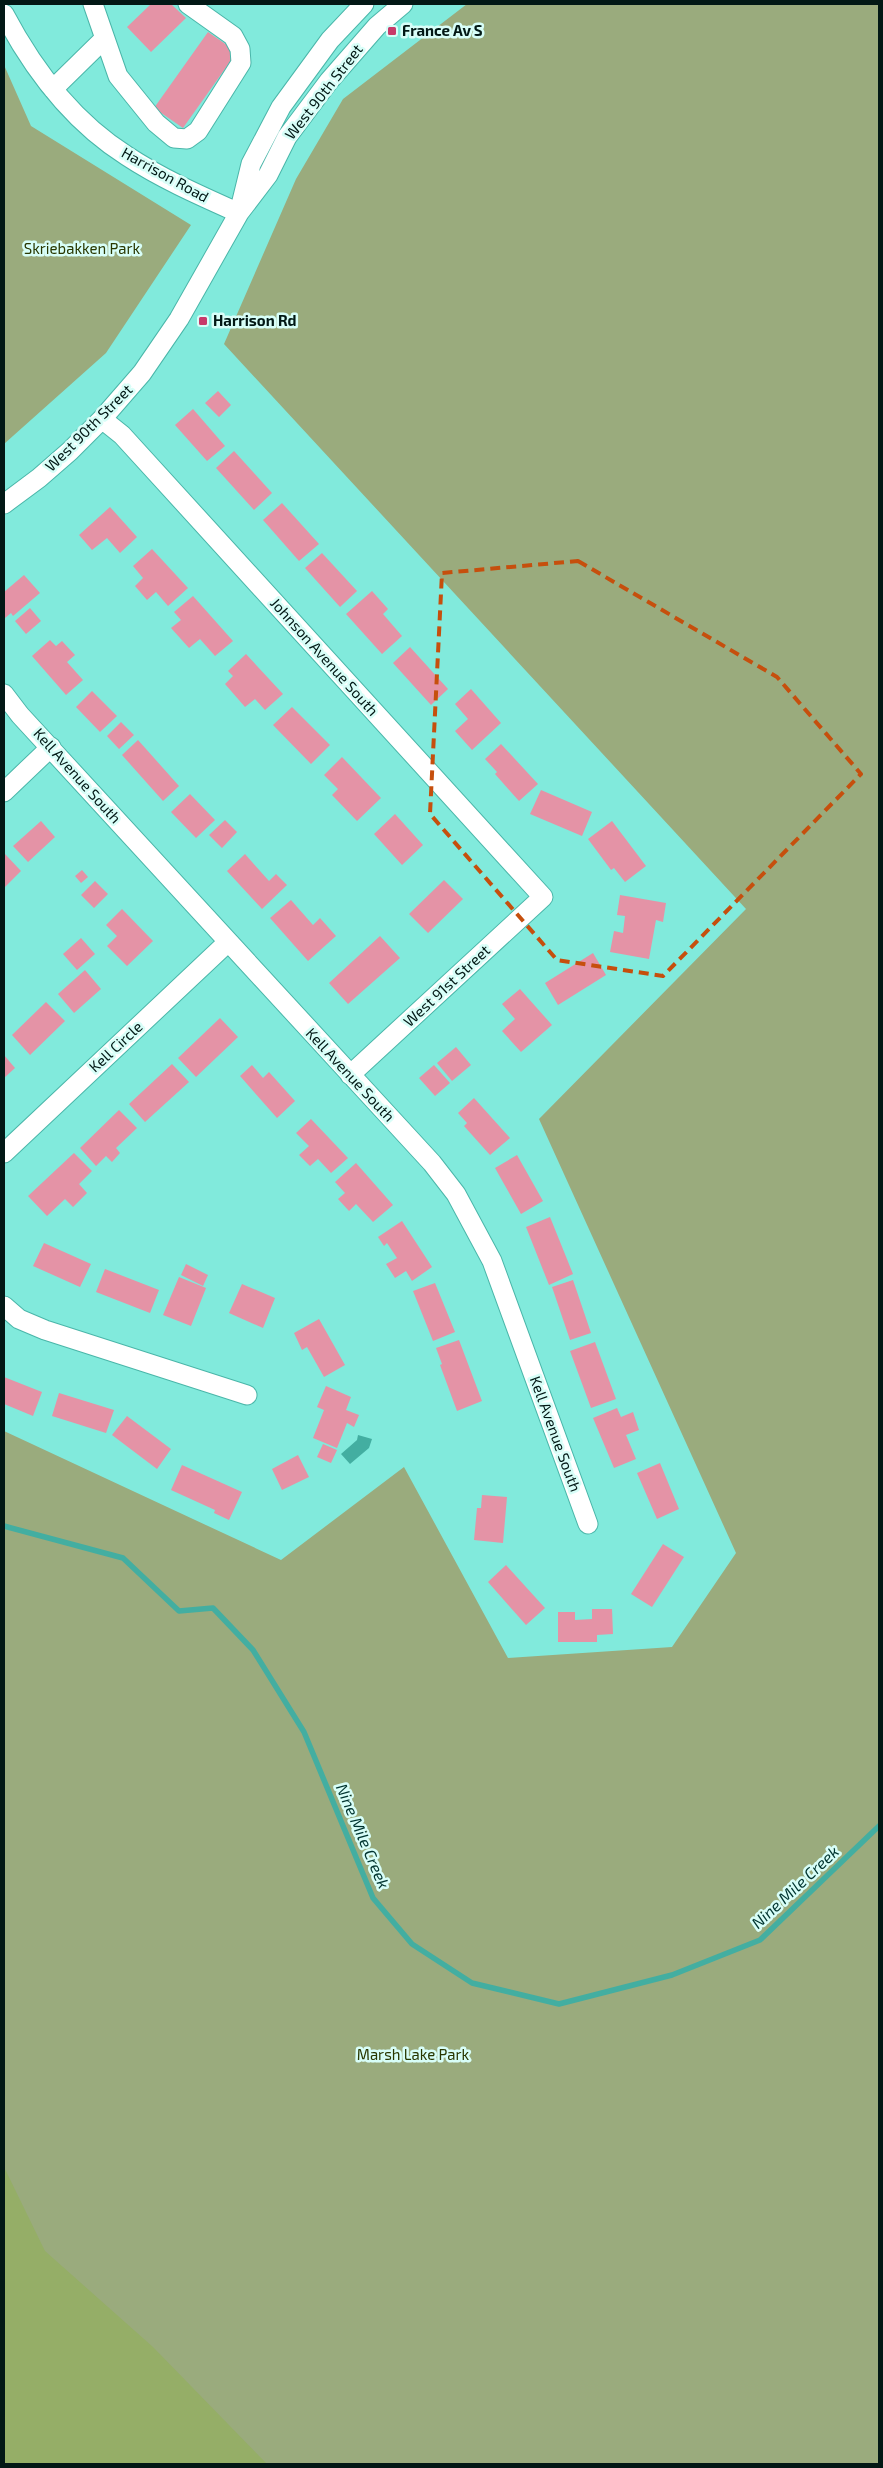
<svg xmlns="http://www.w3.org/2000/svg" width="883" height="2468" viewBox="0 0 883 2468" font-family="'Exo 2',sans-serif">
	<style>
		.green { fill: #9aab7d }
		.forest { fill: #95ae67 }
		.water { fill: #43aea1 }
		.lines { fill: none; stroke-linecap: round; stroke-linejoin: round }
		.stream { stroke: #43aea1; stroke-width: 5.5 }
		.building { fill: #e493a6 }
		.minor-casing { stroke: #4ab6a9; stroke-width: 21 }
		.minor { stroke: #fff; stroke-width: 19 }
		.marked { fill: none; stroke: #c64f0d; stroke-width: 4; stroke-dasharray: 10 6; stroke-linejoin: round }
		.poi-dot { fill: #c73a6a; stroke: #d8fef8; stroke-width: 2 }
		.labels { text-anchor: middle; stroke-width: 5; stroke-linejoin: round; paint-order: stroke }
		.poi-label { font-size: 15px; font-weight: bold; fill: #021815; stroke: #d8fef8; text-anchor: start }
		.street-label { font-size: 15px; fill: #021815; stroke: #d8fef8 }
		.park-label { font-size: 15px; fill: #293700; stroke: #d8fef8 }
		.water-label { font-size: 16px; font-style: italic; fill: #00342f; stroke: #d8fef8 }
	</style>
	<rect width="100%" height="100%" fill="#81eadc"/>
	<path class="green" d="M467 4H879V2464H4V1431L281 1560 404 1467 508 1658 672 1647 736 1553 539 1119 746 909 224 344 296 179 343 99Z
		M4 65 31 126 191 225 106 353 4 444Z"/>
	<path class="forest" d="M4 2167 45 2251 153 2347 267 2464H4Z"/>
	<path class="water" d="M358 1435 372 1439 369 1448 350 1464 341 1454 357 1440Z"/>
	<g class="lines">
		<path class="stream" d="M4 1526 123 1558 179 1611 213 1608 253 1650 304 1732 373 1898 412 1944 472 1983 559 2004 672 1975 760 1940 879 1826"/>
	</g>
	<path class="building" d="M151 4H171L186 18 151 52 127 27Z
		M208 32 237 52 183 128 154 108Z
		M218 391 231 405 219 417 205 403Z
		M193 409 225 446 207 461 175 425Z
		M234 451 272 493 254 510 216 468Z
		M282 503 319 544 299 561 263 520Z
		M110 507 137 537 120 553 107 538 92 550 79 535Z
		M152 549 188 588 168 606 156 592 147 600 135 586 143 578 133 566Z
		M322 553 357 591 340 607 305 568Z
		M24 575 40 593 13 616 11 613 5 618 4 592Z
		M372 591 388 609 383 614 402 636 382 654 346 614Z
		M193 596 233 641 215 656 200 639 189 648 171 628 181 620 174 612Z
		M30 608 41 621 26 634 15 621Z
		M50 640 56 646 62 641 75 655 67 662 83 680 66 695 32 656Z
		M410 647 448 689 431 705 393 663Z
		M246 654 283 694 265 710 255 699 245 707 225 684 233 676 228 671Z
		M471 689 501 723 472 750 455 731 468 719 455 704Z
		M92 691 117 716 100 732 76 707Z
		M292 707 330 745 311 764 273 725Z
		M121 722 134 735 119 749 107 736Z
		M138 740 179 786 163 801 122 755Z
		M501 744 538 784 519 801 495 774 497 772 485 759Z
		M342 757 381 798 357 821 332 795 338 789 324 775Z
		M541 790 592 812 582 836 530 814Z
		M190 794 215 820 196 838 171 812Z
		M395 814 423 845 402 865 374 834Z
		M225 820 237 832 222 848 209 835Z
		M41 821 55 837 28 862 13 846Z
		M612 821 646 866 625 882 614 868 611 870 588 839Z
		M5 854 21 871 4 888V855Z
		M245 854 269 881 276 874 287 885 262 909 227 871Z
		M82 870 88 877 81 883 75 876Z
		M444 880 463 899 428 933 409 914Z
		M95 881 108 894 94 908 81 895Z
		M620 895 666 903 663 922 656 920 649 959 610 952 614 931 623 933 625 916 617 915Z
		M291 900 313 925 320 918 336 936 308 961 270 918Z
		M122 909 153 941 127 966 107 946 117 936 106 925Z
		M380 936 400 958 348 1004 329 983Z
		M81 938 95 954 77 970 63 954Z
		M593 953 606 975 558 1005 545 983Z
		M85 970 101 989 74 1013 58 994Z
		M520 989 552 1025 521 1052 502 1031 515 1019 502 1004Z
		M46 1002 65 1021 30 1055 12 1035Z
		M220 1018 238 1037 196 1077 178 1058Z
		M456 1047 471 1065 452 1081 437 1063Z
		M4 1055 15 1068 4 1078Z
		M172 1064 189 1082 145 1122 129 1104Z
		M252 1065 263 1078 269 1072 295 1101 277 1118 240 1076Z
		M434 1065 450 1083 435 1096 419 1078Z
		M474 1098 510 1138 490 1155 464 1126 467 1123 458 1113Z
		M119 1110 137 1128 116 1148 120 1153 112 1162 106 1156 96 1166 80 1148Z
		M311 1119 348 1158 331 1173 318 1159 310 1166 299 1155 309 1146 296 1133Z
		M74 1153 92 1171 79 1184 87 1193 73 1207 65 1199 47 1216 28 1196Z
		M517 1155 543 1201 521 1214 495 1168Z
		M356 1163 393 1205 373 1222 356 1204 349 1211 338 1199 345 1193 335 1182Z
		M550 1217 573 1274 549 1285 526 1227Z
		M402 1221 432 1267 412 1281 406 1271 395 1278 386 1264 397 1258 387 1243 384 1246 378 1237Z
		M44 1243 91 1264 80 1287 33 1266Z
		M186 1264 208 1275 203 1286 181 1275Z
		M105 1269 159 1290 150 1313 96 1292Z
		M179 1277 206 1288 191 1326 163 1315Z
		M573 1280 591 1333 570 1340 552 1287Z
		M435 1283 455 1332 433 1341 413 1291Z
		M242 1284 275 1298 263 1328 229 1313Z
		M319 1319 345 1365 324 1377 307 1347 302 1350 294 1333Z
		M459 1340 482 1401 457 1411 440 1365 442 1364 436 1348Z
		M595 1342 616 1399 591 1408 570 1351Z
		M4 1377 42 1392 33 1416 4 1404Z
		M326 1386 351 1397 346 1410 359 1415 354 1427 347 1423 337 1448 313 1438 324 1410 317 1407Z
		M59 1393 114 1410 106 1433 52 1416Z
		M617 1408 621 1417 633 1412 639 1430 626 1435 636 1459 614 1468 593 1418Z
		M127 1416 171 1449 157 1469 112 1435Z
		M323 1444 337 1450 331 1463 317 1457Z
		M298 1455 309 1477 282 1490 272 1469Z
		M660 1463 679 1509 657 1519 637 1473Z
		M182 1465 242 1492 229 1520 214 1513 215 1510 171 1490Z
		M482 1495 507 1497 503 1543 474 1540 477 1508H481Z
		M663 1544 684 1557 652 1607 631 1594Z
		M506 1565 545 1608 526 1625 488 1582Z
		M592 1609H612L613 1634 597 1635V1642H558V1612H575V1620L592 1619Z"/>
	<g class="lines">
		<defs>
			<path id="minor" d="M93 4 118 76 156 123 174 138 187 139 198 131 241 63 240 49 233 36 188 4
				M4 14C33 69 73 122 127 156 162 179 201 196 239 213
				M53 89 104 39
				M241 205 251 164 281 107 330 40 364 4
				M102 419 122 435 543 897 350 1075
				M4 504 39 478 70 451 102 419 142 373 179 319 239 213 268 175 287 137 329 81 377 26 403 4
				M4 694 20 715 432 1163 456 1194 492 1261 588 1524
				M4 792 51 747
				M4 1153 228 942
				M4 1306 19 1319 45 1330 247 1395"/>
		</defs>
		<use href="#minor" class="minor-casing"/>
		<use href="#minor" class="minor"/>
	</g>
	<path class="marked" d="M578 561 777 677 861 774 663 976 557 960 430 814 442 573Z"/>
	<g class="poi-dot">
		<rect x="387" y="26" width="10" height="10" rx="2.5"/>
		<rect x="198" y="316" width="10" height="10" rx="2.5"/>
	</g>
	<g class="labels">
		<g class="poi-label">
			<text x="402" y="36">France Av S</text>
			<text x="213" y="326">Harrison Rd</text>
		</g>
		<g class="street-label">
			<text transform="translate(324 92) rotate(-52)" y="5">West 90th Street</text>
			<text transform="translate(165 175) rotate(29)" y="5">Harrison Road</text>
			<text transform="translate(89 428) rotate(-45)" y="5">West 90th Street</text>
			<text transform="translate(324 657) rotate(48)" y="5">Johnson Avenue South</text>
			<text transform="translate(77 776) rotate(48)" y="5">Kell Avenue South</text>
			<text transform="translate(447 986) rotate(-43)" y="5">West 91st Street</text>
			<text transform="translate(116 1047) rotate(-43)" y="5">Kell Circle</text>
			<text transform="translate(350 1075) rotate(47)" y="5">Kell Avenue South</text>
			<text transform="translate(555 1434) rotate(70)" y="5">Kell Avenue South</text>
		</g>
		<g class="park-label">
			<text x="82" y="254">Skriebakken Park</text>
			<text x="413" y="2060">Marsh Lake Park</text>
		</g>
		<g class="water-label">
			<text transform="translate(363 1836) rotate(67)" y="6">Nine Mile Creek</text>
			<text transform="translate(795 1887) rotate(-43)" y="6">Nine Mile Creek</text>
		</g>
	</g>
	<rect width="883" height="2468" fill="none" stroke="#021815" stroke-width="10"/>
</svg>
